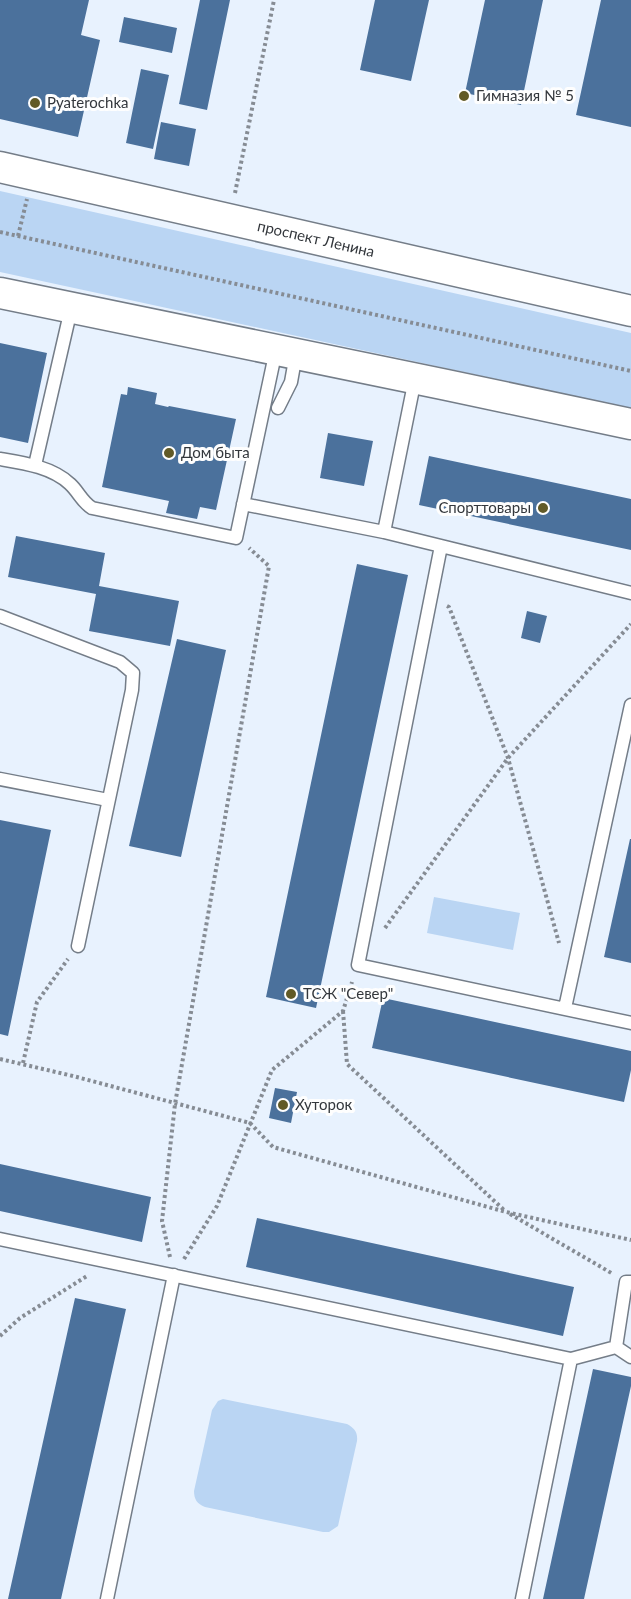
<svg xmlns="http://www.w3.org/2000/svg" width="631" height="1599" viewBox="0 0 631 1599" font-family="Lato,sans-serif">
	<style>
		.green { fill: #bad5f3 }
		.building { fill: #4b719c }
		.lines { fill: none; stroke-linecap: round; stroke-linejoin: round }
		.service-casing { stroke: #747d88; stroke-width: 15 }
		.tertiary-casing { stroke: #747d88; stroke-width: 33 }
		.path { stroke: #868c94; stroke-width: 4; stroke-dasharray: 3 3; stroke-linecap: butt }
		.service { stroke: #fff; stroke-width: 12 }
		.tertiary { stroke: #fff; stroke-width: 30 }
		.poi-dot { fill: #615a27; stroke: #fefefe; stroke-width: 2 }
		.labels { text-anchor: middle; stroke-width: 6; stroke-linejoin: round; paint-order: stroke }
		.poi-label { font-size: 15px; fill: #33373c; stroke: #fefefe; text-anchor: start }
		.street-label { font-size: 15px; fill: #33373c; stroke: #fefefe }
	</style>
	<rect width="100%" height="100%" fill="#e8f2fe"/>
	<path class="green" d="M0 191 631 333V408L0 272Z
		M434 897 520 913 513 950 427 933Z
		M223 1399 347 1424C354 1428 358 1432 357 1441L338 1526 329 1532H323L205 1507C197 1504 194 1499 194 1491L212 1410 218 1401Z"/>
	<path class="building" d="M0 0H89L81 35 100 40 78 137 0 119Z
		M200 0H230L207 110 179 104Z
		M375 0H429L411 81 360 70Z
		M485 0H543L521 105 465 93Z
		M601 0H631V127L576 115Z
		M124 17 177 28 172 53 119 42Z
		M141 69 169 75 153 149 126 143Z
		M161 122 196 129 189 166 154 159Z
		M0 343 47 353 28 443 0 437Z
		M128 387 157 393 155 404 168 407 169 406 236 419 216 510 200 507 197 519 166 513 169 501 102 487 121 394 127 395Z
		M328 433 373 441 364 486 320 478Z
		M429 456 631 499V550L419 505Z
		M16 536 105 553 99 586 179 601 170 646 89 631 96 594 8 577Z
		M357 564 408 575 316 1008 266 997Z
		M527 611 547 616 540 643 521 638Z
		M177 639 226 650 181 857 129 846Z
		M0 820 51 830 8 1036 0 1034Z
		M630 839H631V963L604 957Z
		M383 998 631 1051V1070L624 1102 372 1048Z
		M275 1088 297 1092 291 1123 269 1118Z
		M0 1164 151 1197 142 1242 0 1211Z
		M257 1218 574 1287 563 1336 246 1267Z
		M75 1298 126 1309 61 1599H8Z
		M593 1369 631 1377V1386L584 1599H543Z"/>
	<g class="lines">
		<defs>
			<path id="service" d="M415 379 384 532 441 546
				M278 408 291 382 296 354
				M0 459C24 463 52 467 70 484 78 491 82 502 92 508L236 538 276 350
				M35 465 71 309
				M243 504 384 532
				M631 593 441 546 358 965 631 1023
				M0 616 120 662 133 673 132 690 78 946
				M0 779 108 800
				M565 1008 631 705
				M0 1239 571 1359 616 1347
				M631 1282H626L616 1347 631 1357
				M107 1599 174 1275
				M522 1599 571 1359"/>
			<g id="tertiary">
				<path id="s1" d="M0 167 631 311"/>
				<path d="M0 293C211 336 421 379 631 424"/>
			</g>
		</defs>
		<use href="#service" class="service-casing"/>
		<use href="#tertiary" class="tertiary-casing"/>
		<path class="path" d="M235 193 274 0
			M0 232 631 371
			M18 236 27 199
			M447 606 449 607 508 758 559 943
			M385 928 508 758 631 624
			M343 1011 347 1064 504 1210
			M0 1059 73 1076 250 1123 273 1147 506 1212 631 1240
			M23 1063 37 1002 68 959
			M510 1214 613 1274
			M170 1257 162 1221 175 1104 269 566 249 548
			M184 1259 217 1206 272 1070 343 1011 352 982
			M0 1336 20 1318 87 1276"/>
		<use href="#service" class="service"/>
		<use href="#tertiary" class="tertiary"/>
	</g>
	<g class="poi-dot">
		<circle cx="464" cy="96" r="6"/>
		<circle cx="35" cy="103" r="6"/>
		<circle cx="169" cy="453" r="6"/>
		<circle cx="543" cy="508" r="6"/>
		<circle cx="291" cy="994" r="6"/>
		<circle cx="283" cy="1105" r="6"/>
	</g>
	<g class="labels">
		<g class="poi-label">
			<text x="476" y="101">Гимназия № 5</text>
			<text x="47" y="108">Pyaterochka</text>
			<text x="181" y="458">Дом быта</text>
			<text x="531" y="513" text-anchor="end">Спорттовары</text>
			<text x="303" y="999">ТСЖ "Север"</text>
			<text x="295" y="1110">Хуторок</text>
		</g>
		<g class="street-label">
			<text dy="5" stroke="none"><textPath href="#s1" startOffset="324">проспект Ленина</textPath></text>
		</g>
	</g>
</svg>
